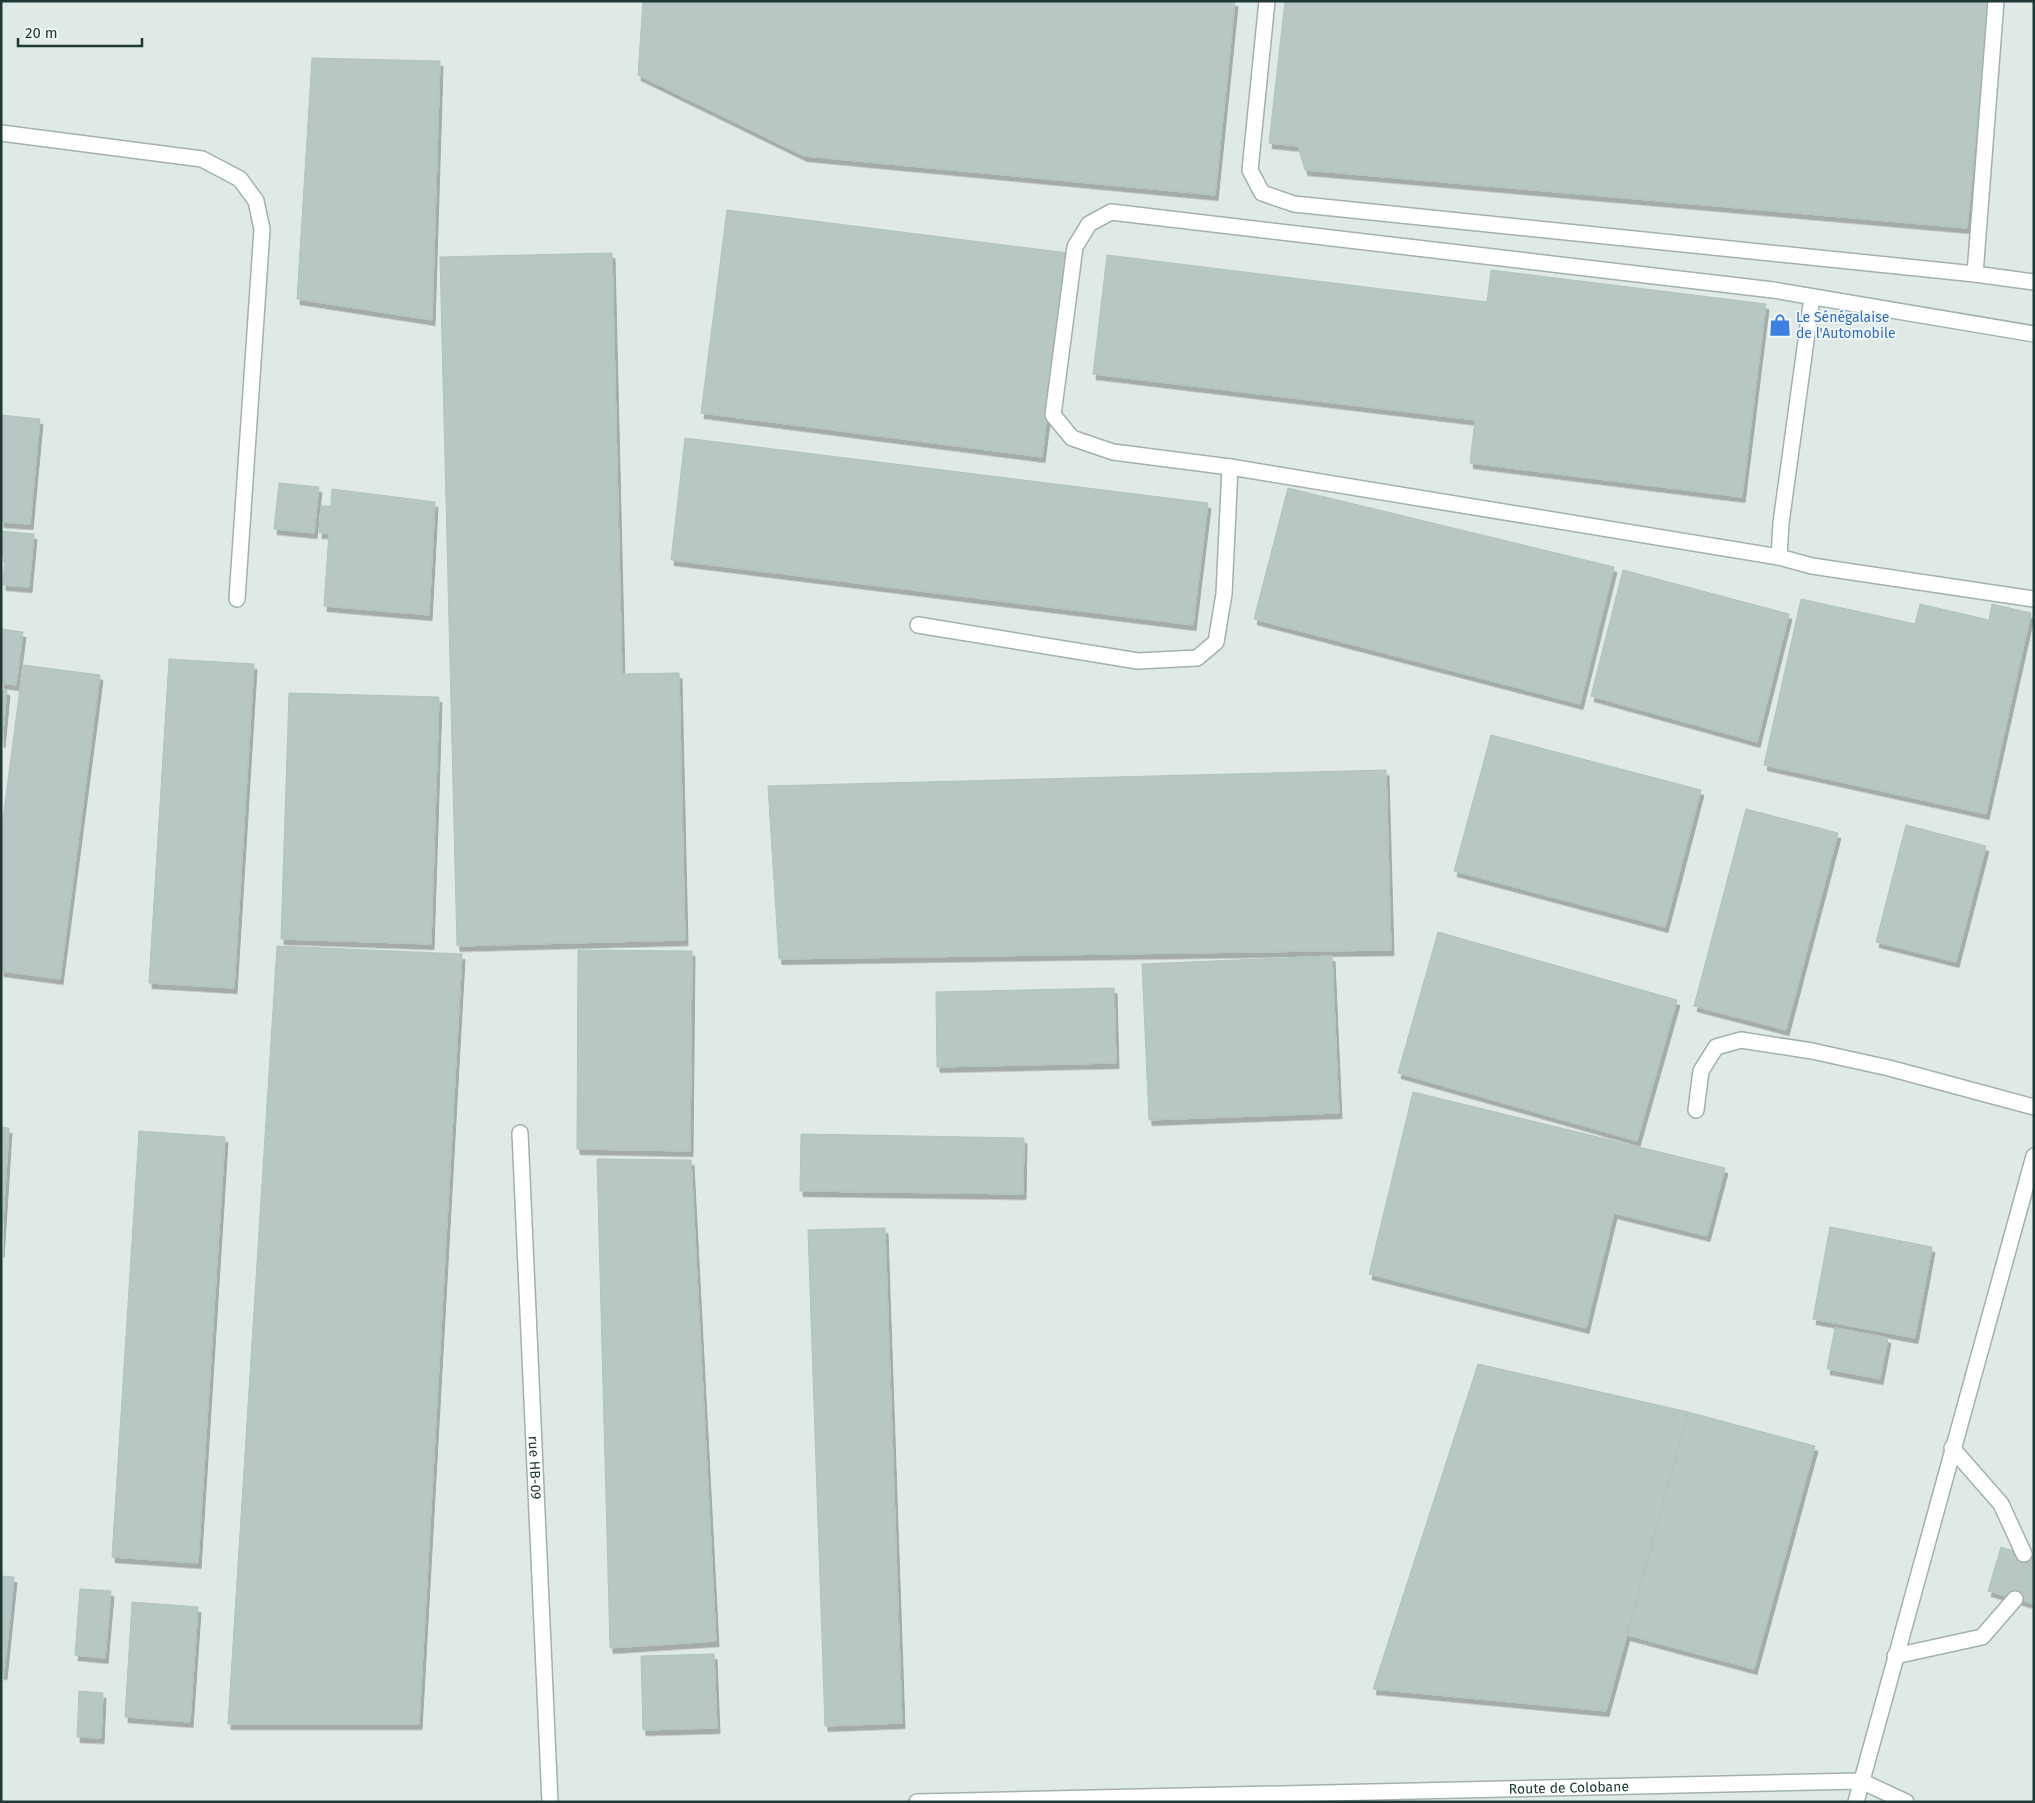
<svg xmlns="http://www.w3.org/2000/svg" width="2035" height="1803" viewBox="0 0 2035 1803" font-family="'Fira Sans',sans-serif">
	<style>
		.building { fill: #b7c7c3; stroke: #b1c3be; filter: url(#shadow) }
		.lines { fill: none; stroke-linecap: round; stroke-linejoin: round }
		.service-casing { stroke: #a2b1ae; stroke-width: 18 }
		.minor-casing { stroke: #a2b1ae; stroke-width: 18 }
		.tertiary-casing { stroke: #a2b1ae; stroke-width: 18 }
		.service { stroke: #fff; stroke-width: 15 }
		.minor { stroke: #fff; stroke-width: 15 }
		.tertiary { stroke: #fff; stroke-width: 15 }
		.labels { text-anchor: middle; stroke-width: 4; stroke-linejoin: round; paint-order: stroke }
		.shop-label { font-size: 14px; fill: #366cbe; stroke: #eff7f4; text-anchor: start }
		.street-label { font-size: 14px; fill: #203936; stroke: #eff7f4 }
	</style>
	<defs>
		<filter id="shadow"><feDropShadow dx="3" dy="5.5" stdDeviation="0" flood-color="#0004"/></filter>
	</defs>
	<rect width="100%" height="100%" fill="#dfeae6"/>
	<path class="building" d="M643 1H1235L1215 195 804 156 638 75Z
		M1285 1H1989L1967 228 1305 170 1298 146 1269 143Z
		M312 58 440 61 432 320 297 299Z
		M727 210 1068 253 1042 457 701 413Z
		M612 253 622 674 679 673 685 940 457 946 440 257Z
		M1107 255 1487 302 1491 270 1766 304 1742 497 1470 463 1475 420 1093 374Z
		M1 415 40 419 30 524 1 522Z
		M685 438 1208 503 1193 625 671 560Z
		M279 483 319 487 314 533 274 529Z
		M1288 488 1614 567 1580 704 1254 619Z
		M332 489 435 502 429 615 324 606 329 533H319L321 506H331Z
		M1 531 34 534 29 587 3 585 5 557H1Z
		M1623 570 1789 614 1757 742 1591 696Z
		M1801 599 1915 624 1920 604 1989 620 1992 604 2031 613 1986 814 1764 765Z
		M1 629 23 632 16 685 1 683Z
		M169 659 254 664 234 988 149 983Z
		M23 665 100 675 60 979 1 971V835Z
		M1 689 7 690 2 742H1Z
		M289 693 439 697 431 944 281 939Z
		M1491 735 1701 790 1665 927 1454 871Z
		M1386 770 1391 950 779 959 768 786Z
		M1746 809 1838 833 1786 1030 1694 1006Z
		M1906 825 1986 846 1956 962 1876 942Z
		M1438 932 1677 1000 1637 1141 1398 1073Z
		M277 946 462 954 419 1724H228Z
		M578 950 692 951 690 1151 577 1149Z
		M1332 956 1339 1113 1149 1120 1142 964Z
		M1114 988 1116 1063 937 1067 936 992Z
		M1413 1092 1725 1168 1707 1236 1614 1213 1586 1328 1369 1274Z
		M1 1127 9 1128 1 1252Z
		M139 1131 225 1137 198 1563 112 1557Z
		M801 1134 1024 1138 1023 1194 800 1191Z
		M597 1159 691 1160 716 1641 610 1648Z
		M1830 1227 1932 1247 1915 1338 1813 1319Z
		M885 1228 902 1723 825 1726 808 1230Z
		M1835 1328 1888 1338 1880 1379 1827 1369Z
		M1478 1364 1688 1412 1606 1711 1373 1689Z
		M1688 1412 1815 1446 1754 1669 1627 1635Z
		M2001 1547 2034 1557V1604L1988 1591Z
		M1 1576 14 1577 4 1674H1Z
		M80 1589 111 1591 105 1658 75 1655Z
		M132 1602 198 1607 190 1722 125 1717Z
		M714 1654 717 1728 643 1730 641 1656Z
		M79 1691 103 1693 101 1738 77 1737Z"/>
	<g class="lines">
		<defs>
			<g id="service">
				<path d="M1267 1 1250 170 1262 193 1294 204 1975 274 2034 282"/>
				<path d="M1975 274 1996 1"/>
				<path d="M1812 297 1781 523 1779 557 1812 566 2034 599"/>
				<path d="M1779 557 1230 467 1113 452 1072 438 1053 415 1075 247 1089 224 1111 212 1773 290 2034 334"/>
				<path d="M918 625 1138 661 1197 658 1216 642 1224 594 1230 467"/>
				<path d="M1696 1110 1701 1071 1716 1047 1741 1040 1812 1051 1889 1068 2034 1107"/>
				<path id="s1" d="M520 1133 550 1802"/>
				<path d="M1952 1448 2001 1504 2024 1554"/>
				<path d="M1895 1656 1982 1637 2015 1599"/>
			</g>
			<g id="minor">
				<path d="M1 133 202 159 240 179 256 201 262 229 237 599"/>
				<path id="s2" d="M917 1802 1861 1781 1906 1802"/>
			</g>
			<path id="tertiary" d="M1856 1802 2034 1156"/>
		</defs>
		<use href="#service" class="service-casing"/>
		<use href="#minor" class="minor-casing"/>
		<use href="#tertiary" class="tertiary-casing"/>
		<use href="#service" class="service"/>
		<use href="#minor" class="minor"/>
		<use href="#tertiary" class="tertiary"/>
	</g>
	<defs>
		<symbol id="shop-bare" viewBox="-9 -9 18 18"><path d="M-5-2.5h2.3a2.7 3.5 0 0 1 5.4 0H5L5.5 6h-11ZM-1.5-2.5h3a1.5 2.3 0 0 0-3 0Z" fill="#3f7fe0" stroke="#eff7f4" stroke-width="2.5" paint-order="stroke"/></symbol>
	</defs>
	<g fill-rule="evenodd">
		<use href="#shop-bare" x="1764" y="309" width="32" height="32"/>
	</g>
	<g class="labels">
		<g class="shop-label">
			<text x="1796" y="322">Le Sénégalaise<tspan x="1796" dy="16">de l'Automobile</tspan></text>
		</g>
		<g class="street-label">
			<text dy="5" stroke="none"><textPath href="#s1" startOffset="335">rue HB-09</textPath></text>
			<text dy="5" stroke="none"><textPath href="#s2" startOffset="652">Route de Colobane</textPath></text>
		</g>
	</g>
	<rect width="2035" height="1803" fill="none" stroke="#203936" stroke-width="5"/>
	<path d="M18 38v8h124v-8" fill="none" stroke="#203936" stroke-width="2.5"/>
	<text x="25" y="38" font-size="15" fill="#203936" stroke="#eff7f4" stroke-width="4" paint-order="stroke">20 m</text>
</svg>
